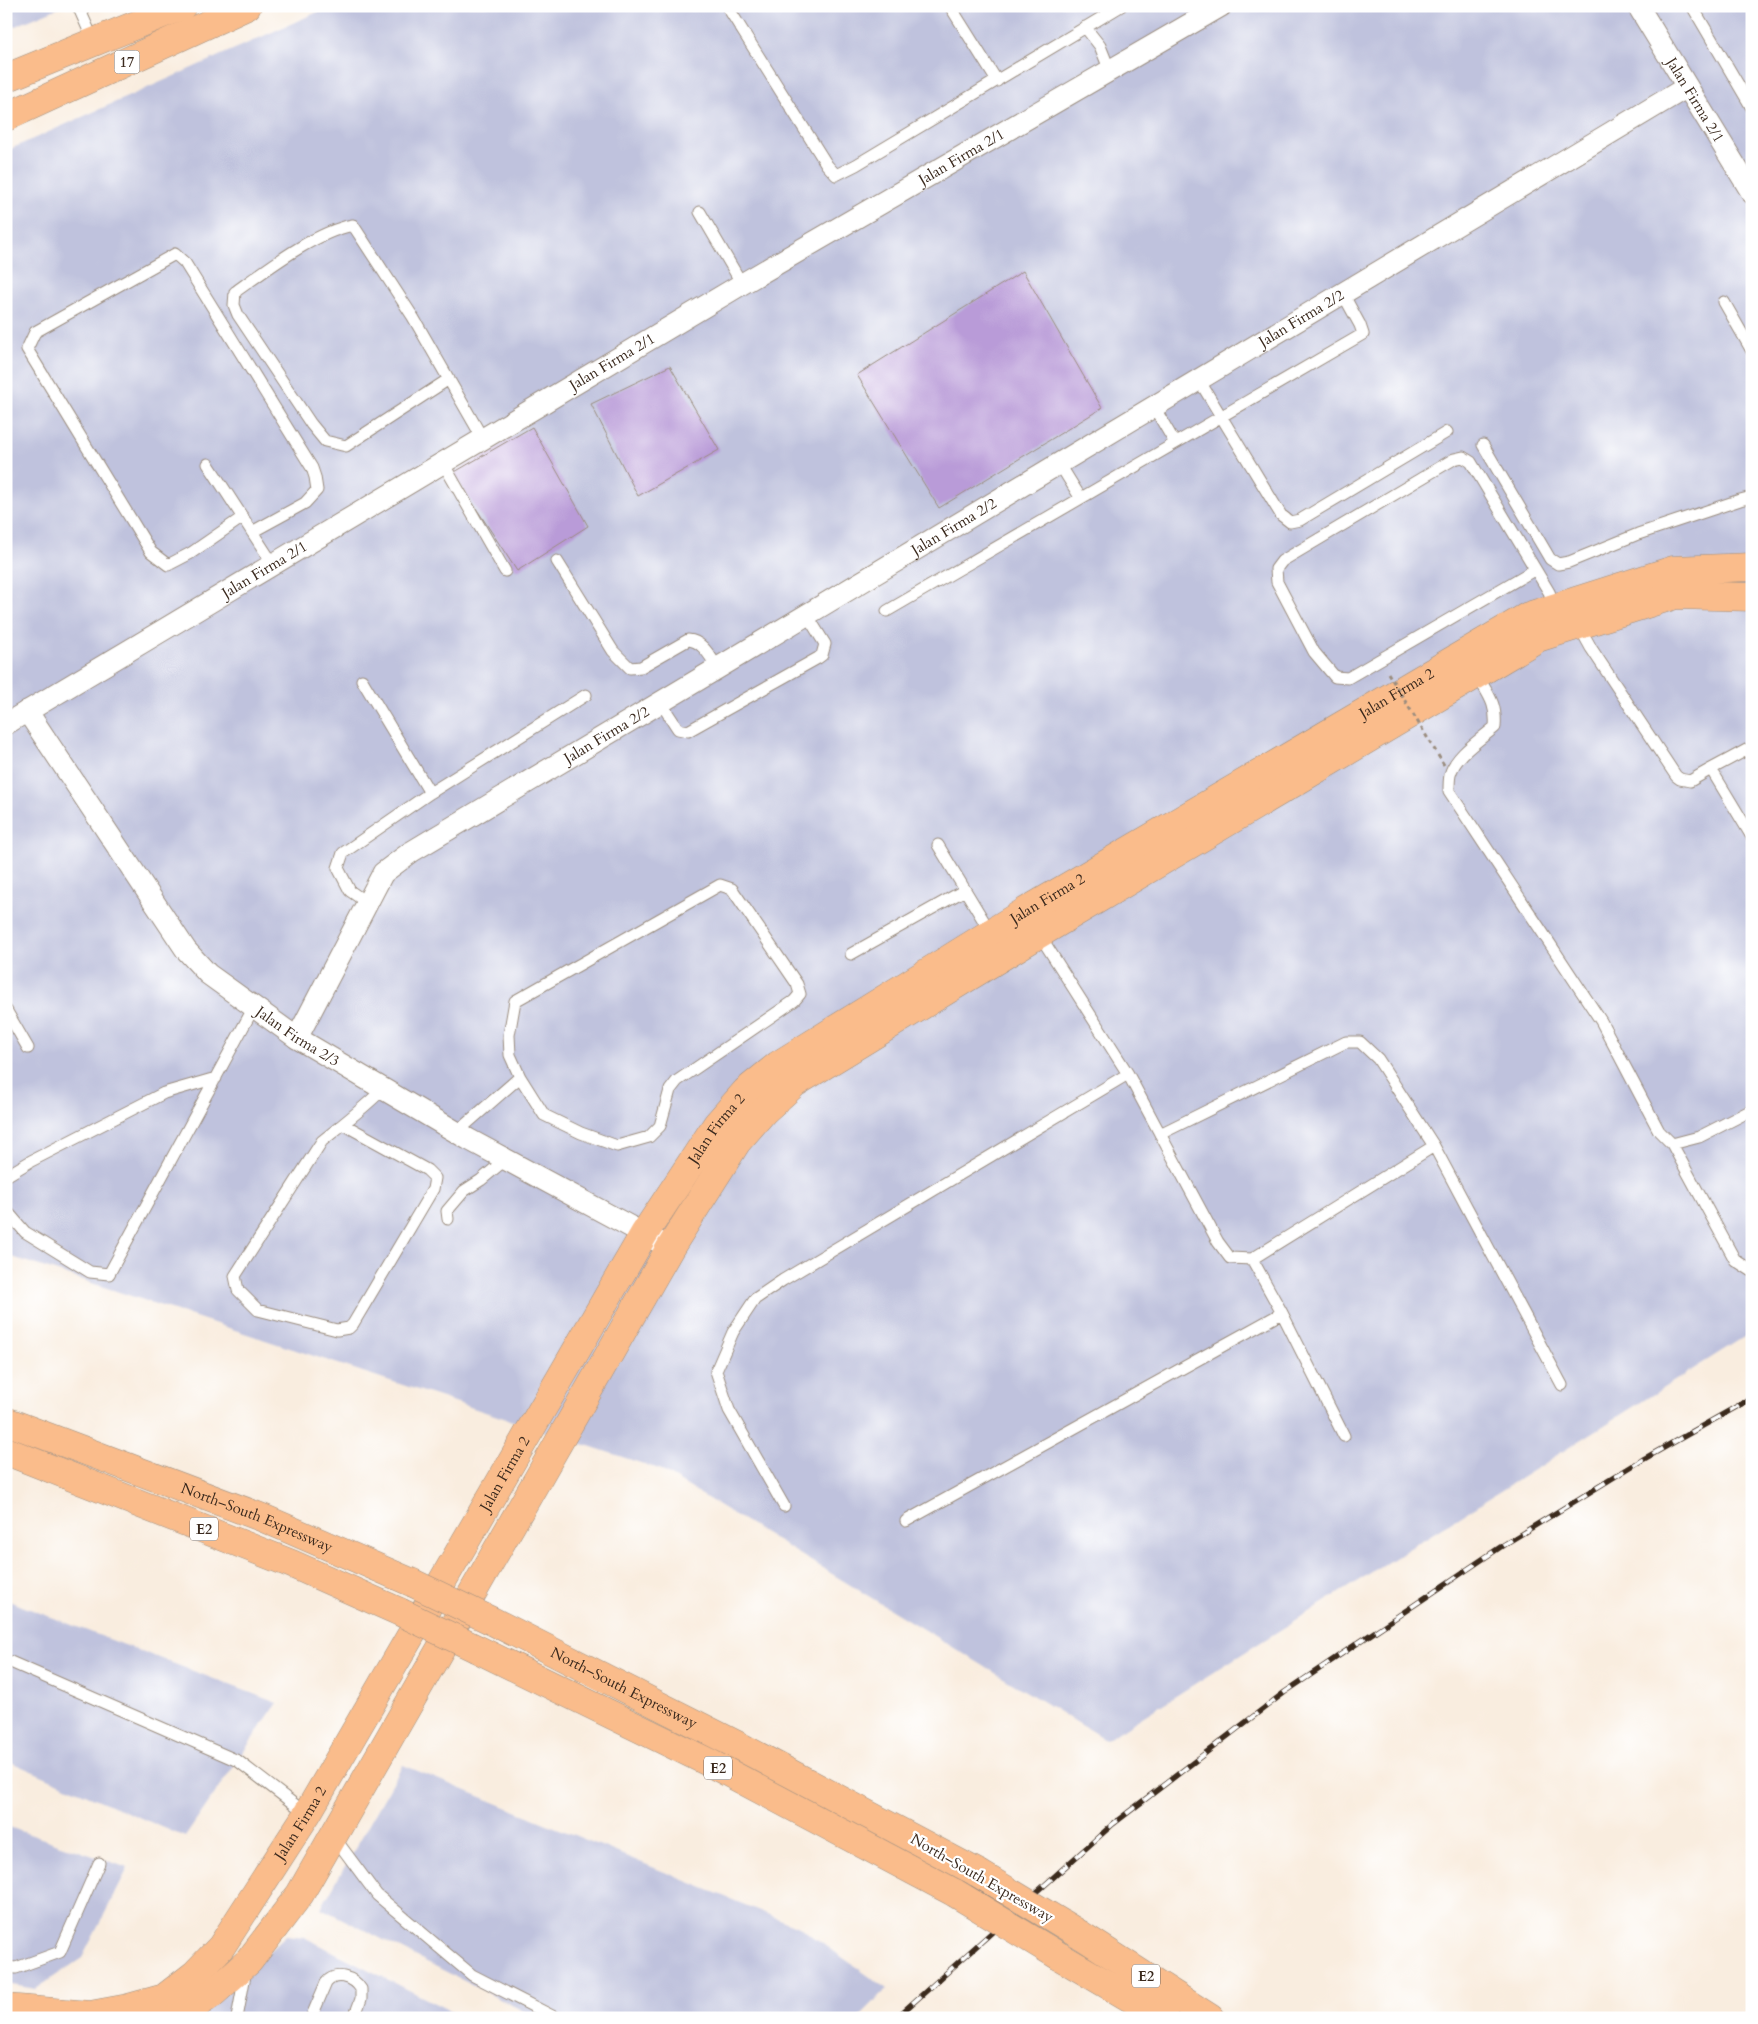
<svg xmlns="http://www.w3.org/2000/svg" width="1758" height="2024" viewBox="0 0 1758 2024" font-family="Cardo,serif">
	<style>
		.industrial { fill: #bfc2dd }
		.building { fill: #b99bd8 }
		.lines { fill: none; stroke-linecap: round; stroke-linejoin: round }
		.lane-casing { stroke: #9a8c7e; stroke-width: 13 }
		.street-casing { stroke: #9a8c7e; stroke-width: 23 }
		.primary-casing { stroke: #9a8c7e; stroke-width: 29 }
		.highway-casing { stroke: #9a8c7e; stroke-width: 29 }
		.lane { stroke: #fff; stroke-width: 11 }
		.street { stroke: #fff; stroke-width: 21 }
		.primary { stroke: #fabc8b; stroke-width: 28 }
		.highway { stroke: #fabc8b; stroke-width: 28 }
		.rail-casing { stroke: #3b2a1e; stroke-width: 5.5 }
		.rail { stroke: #fff; stroke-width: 4; stroke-dasharray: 11; stroke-linecap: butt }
		.highway-bridge-casing { stroke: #9a8c7e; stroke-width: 29; stroke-linecap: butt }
		.path-bridge { stroke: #9a8c7e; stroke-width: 3; stroke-dasharray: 4 4; stroke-linecap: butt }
		.highway-bridge { stroke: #fabc8b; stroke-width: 28 }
		.labels { text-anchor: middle; stroke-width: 4.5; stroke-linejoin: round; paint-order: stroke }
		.shield { fill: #fff; stroke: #766a62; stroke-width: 1 }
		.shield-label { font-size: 14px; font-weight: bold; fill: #3b2a1e }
		.street-label { font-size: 15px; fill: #3b2a1e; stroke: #fff }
	</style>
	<rect width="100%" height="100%" fill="#fff"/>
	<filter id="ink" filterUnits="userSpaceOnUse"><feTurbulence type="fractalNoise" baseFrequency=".02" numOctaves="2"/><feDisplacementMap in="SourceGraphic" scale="10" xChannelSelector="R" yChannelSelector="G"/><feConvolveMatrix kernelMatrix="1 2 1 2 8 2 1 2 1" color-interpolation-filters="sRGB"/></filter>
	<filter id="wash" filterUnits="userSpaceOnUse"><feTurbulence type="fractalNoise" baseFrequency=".0096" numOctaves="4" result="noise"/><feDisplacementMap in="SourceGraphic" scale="20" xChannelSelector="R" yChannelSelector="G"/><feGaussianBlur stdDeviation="1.12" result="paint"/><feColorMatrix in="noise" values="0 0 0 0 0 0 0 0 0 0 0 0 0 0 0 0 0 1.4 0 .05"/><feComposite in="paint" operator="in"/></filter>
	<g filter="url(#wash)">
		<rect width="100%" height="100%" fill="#f9eddf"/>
		<path class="industrial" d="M6 6H63L6 30Z
			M331 6H1752V1332L1106 1740 659 1469 6 1255V151Z
			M6 1600 277 1703 185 1837 6 1760Z
			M403 1765 801 1928 887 1989 858 2018H537L321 1908Z
			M6 1826 128 1868 82 1958 36 1989 6 1984Z
			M286 1935 304 1937 464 2018H199Z"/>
		<g id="blocks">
			<path class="building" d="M1023 271 1102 408 939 508 857 375Z
				M670 366 719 450 638 496 591 404Z
				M532 427 588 526 517 571 453 473Z"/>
		</g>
	</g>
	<g filter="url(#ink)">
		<use href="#blocks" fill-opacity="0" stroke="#9a8c7e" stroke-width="1"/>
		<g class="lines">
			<defs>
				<path id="lane" d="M78 6 94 42
					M727 6 827 165 836 175 856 165 1121 6
					M950 6 997 81
					M1692 6 1752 108
					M1085 27 1100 46 1110 71
					M700 212 742 284
					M1724 302 1752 351
					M449 379 346 446 325 441 311 424 238 315 234 305 235 292C267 269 315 232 353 225L413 317 483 439
					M1199 380 1281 515 1290 522 1300 520 1447 432
					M1154 407 1175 443
					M1483 445 1550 559 1558 564 1569 562 1638 534 1740 500 1752 497
					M443 463 505 571
					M1059 463 1080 497
					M208 464 273 564
					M243 517 191 553 168 565 151 552 27 349 35 332 175 254 185 263 312 468 315 477 317 490 305 503 252 532
					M557 561 613 651 630 668 641 667 688 640C703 641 710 657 718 668
					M1534 570 1348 678 1335 677 1314 652 1277 582 1276 569 1282 561 1454 459 1463 457 1471 462 1549 592 1555 607
					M887 611 1363 334 1360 325 1343 294
					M1579 626 1591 648 1676 776 1680 779 1690 781 1711 769 1752 837
					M1477 675C1488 695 1497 703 1495 727 1480 740 1455 755 1450 775 1449 780 1449 786 1449 791L1601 1021 1659 1131 1672 1144 1699 1137 1752 1110
					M362 680 430 793
					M661 703 678 729 688 731 818 658 822 655 825 644 807 615
					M1711 769 1752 747
					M938 845 991 933
					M366 902 350 891 338 868 343 853 430 793 586 695
					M1039 934 1128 1074 1218 1242 1230 1258 1252 1259 1434 1146
					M851 954 965 890
					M6 1010 28 1048
					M343 1124 427 1170 435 1178 433 1189 353 1324 349 1328 337 1330 258 1310 238 1290 235 1276 322 1141C343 1124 364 1108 383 1089
					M457 1132 520 1077 510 1055 509 1035 515 1001 720 885 732 889 797 984 800 994 794 1001 677 1081 670 1090 660 1126 649 1137 617 1146 581 1133 544 1115 520 1077
					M1160 1134 1346 1042H1360L1378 1059 1434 1146 1562 1385
					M1672 1144 1735 1260 1752 1271
					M6 1176 31 1161 164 1093 216 1078
					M6 1210 25 1232 90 1272 109 1274 254 1007
					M448 1219 447 1211 464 1191 481 1180 506 1159
					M1252 1259 1282 1313 1344 1436
					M784 1506 729 1410 716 1371 733 1332 755 1299 783 1280 1128 1074
					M906 1521 1282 1313
					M6 1660 238 1761 307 1814
					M334 1837 377 1895 472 1975 556 2018
					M6 1967 16 1968 60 1952 99 1863
					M237 2018 246 1970
					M311 2018 326 1983C335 1971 354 1977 361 1989V1999L354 2018"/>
				<g id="street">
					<path id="s1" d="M1638 6 1752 193"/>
					<path id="s2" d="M27 711 186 950 208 974 297 1038 468 1139 670 1248"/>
					<path id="s3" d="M6 724 742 284 1221 6"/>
					<path id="s4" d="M297 1038 383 873 411 852 1687 87"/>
				</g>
				<g id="primary">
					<path id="s5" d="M6 2008 90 2015 128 2008 164 1998 195 1974 221 1947 307 1814 644 1234 717 1124 746 1091 778 1065 1026 911 1528 616 1673 570 1752 567"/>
					<path d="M176 2018 212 1994 249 1961 300 1894 670 1248 737 1142 764 1111 795 1083 1039 934 1538 638 1676 595 1752 597"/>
				</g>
				<g id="highway">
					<path d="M6 78 182 6"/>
					<path d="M6 117 247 6"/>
					<path id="s6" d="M6 1421 263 1518 413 1583"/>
					<path d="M6 1451 292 1564 400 1612"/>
					<path id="s7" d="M492 1621 739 1746 978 1873"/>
					<path d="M477 1649 710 1763 955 1893"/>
					<path d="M1081 1935 1210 2018"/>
					<path d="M1059 1956 1164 2018"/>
				</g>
			</defs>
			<use href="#lane" class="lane-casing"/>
			<use href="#street" class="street-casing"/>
			<use href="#primary" class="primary-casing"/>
			<use href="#highway" class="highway-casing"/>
			<use href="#lane" class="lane"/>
			<use href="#street" class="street"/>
			<use href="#primary" class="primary"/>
			<use href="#highway" class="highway"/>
			<defs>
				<path id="rail" d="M896 2018 1113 1824 1285 1692 1505 1544 1642 1460 1752 1398"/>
			</defs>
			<use href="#rail" class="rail-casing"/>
			<use href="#rail" class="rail"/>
			<defs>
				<path id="highway-bridge" d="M413 1583 492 1621
					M400 1612 477 1649
					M978 1873 1081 1935
					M955 1893 1059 1956"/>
			</defs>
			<use href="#highway-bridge" class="highway-bridge-casing"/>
			<path class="path-bridge" d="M1388 673 1444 765"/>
			<use href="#highway-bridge" class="highway-bridge"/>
		</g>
	</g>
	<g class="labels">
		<g class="shield">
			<rect x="114.5" y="50.5" width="25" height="23" rx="4"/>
			<rect x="190" y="1517.5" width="28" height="23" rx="4"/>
			<rect x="704" y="1756.5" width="28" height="23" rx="4"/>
			<rect x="1132" y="1964.5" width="28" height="23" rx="4"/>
		</g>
		<g class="shield-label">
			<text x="127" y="67">17</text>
			<text x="204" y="1534">E2</text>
			<text x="718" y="1773">E2</text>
			<text x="1146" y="1981">E2</text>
		</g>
		<g class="street-label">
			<text dy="5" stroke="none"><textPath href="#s1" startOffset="110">Jalan Firma 2/1</textPath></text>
			<text dy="5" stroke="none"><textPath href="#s3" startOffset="1111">Jalan Firma 2/1</textPath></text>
			<text dy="5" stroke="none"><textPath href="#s4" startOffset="1259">Jalan Firma 2/2</textPath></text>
			<text dy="5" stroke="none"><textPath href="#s3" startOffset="706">Jalan Firma 2/1</textPath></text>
			<text dy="5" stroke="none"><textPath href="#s4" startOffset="854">Jalan Firma 2/2</textPath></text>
			<text dy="5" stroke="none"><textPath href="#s3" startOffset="301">Jalan Firma 2/1</textPath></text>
			<text dy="5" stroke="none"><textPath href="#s5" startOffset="2005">Jalan Firma 2</textPath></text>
			<text dy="5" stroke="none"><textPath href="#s4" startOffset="449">Jalan Firma 2/2</textPath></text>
			<text dy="5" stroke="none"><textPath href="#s5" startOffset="1600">Jalan Firma 2</textPath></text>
			<text dy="5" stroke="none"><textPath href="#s2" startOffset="429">Jalan Firma 2/3</textPath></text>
			<text dy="5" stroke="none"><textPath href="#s5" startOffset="1194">Jalan Firma 2</textPath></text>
			<text dy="5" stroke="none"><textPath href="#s5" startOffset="789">Jalan Firma 2</textPath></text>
			<text dy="5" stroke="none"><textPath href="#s6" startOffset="269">North–South Expressway</textPath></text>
			<text dy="5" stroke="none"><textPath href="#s7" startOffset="148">North–South Expressway</textPath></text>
			<text dy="5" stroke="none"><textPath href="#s5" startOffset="384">Jalan Firma 2</textPath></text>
			<text transform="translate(982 1878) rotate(30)" y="5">North–South Expressway</text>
		</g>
	</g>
	<rect width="1758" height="2024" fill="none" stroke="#fff" stroke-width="25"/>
</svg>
